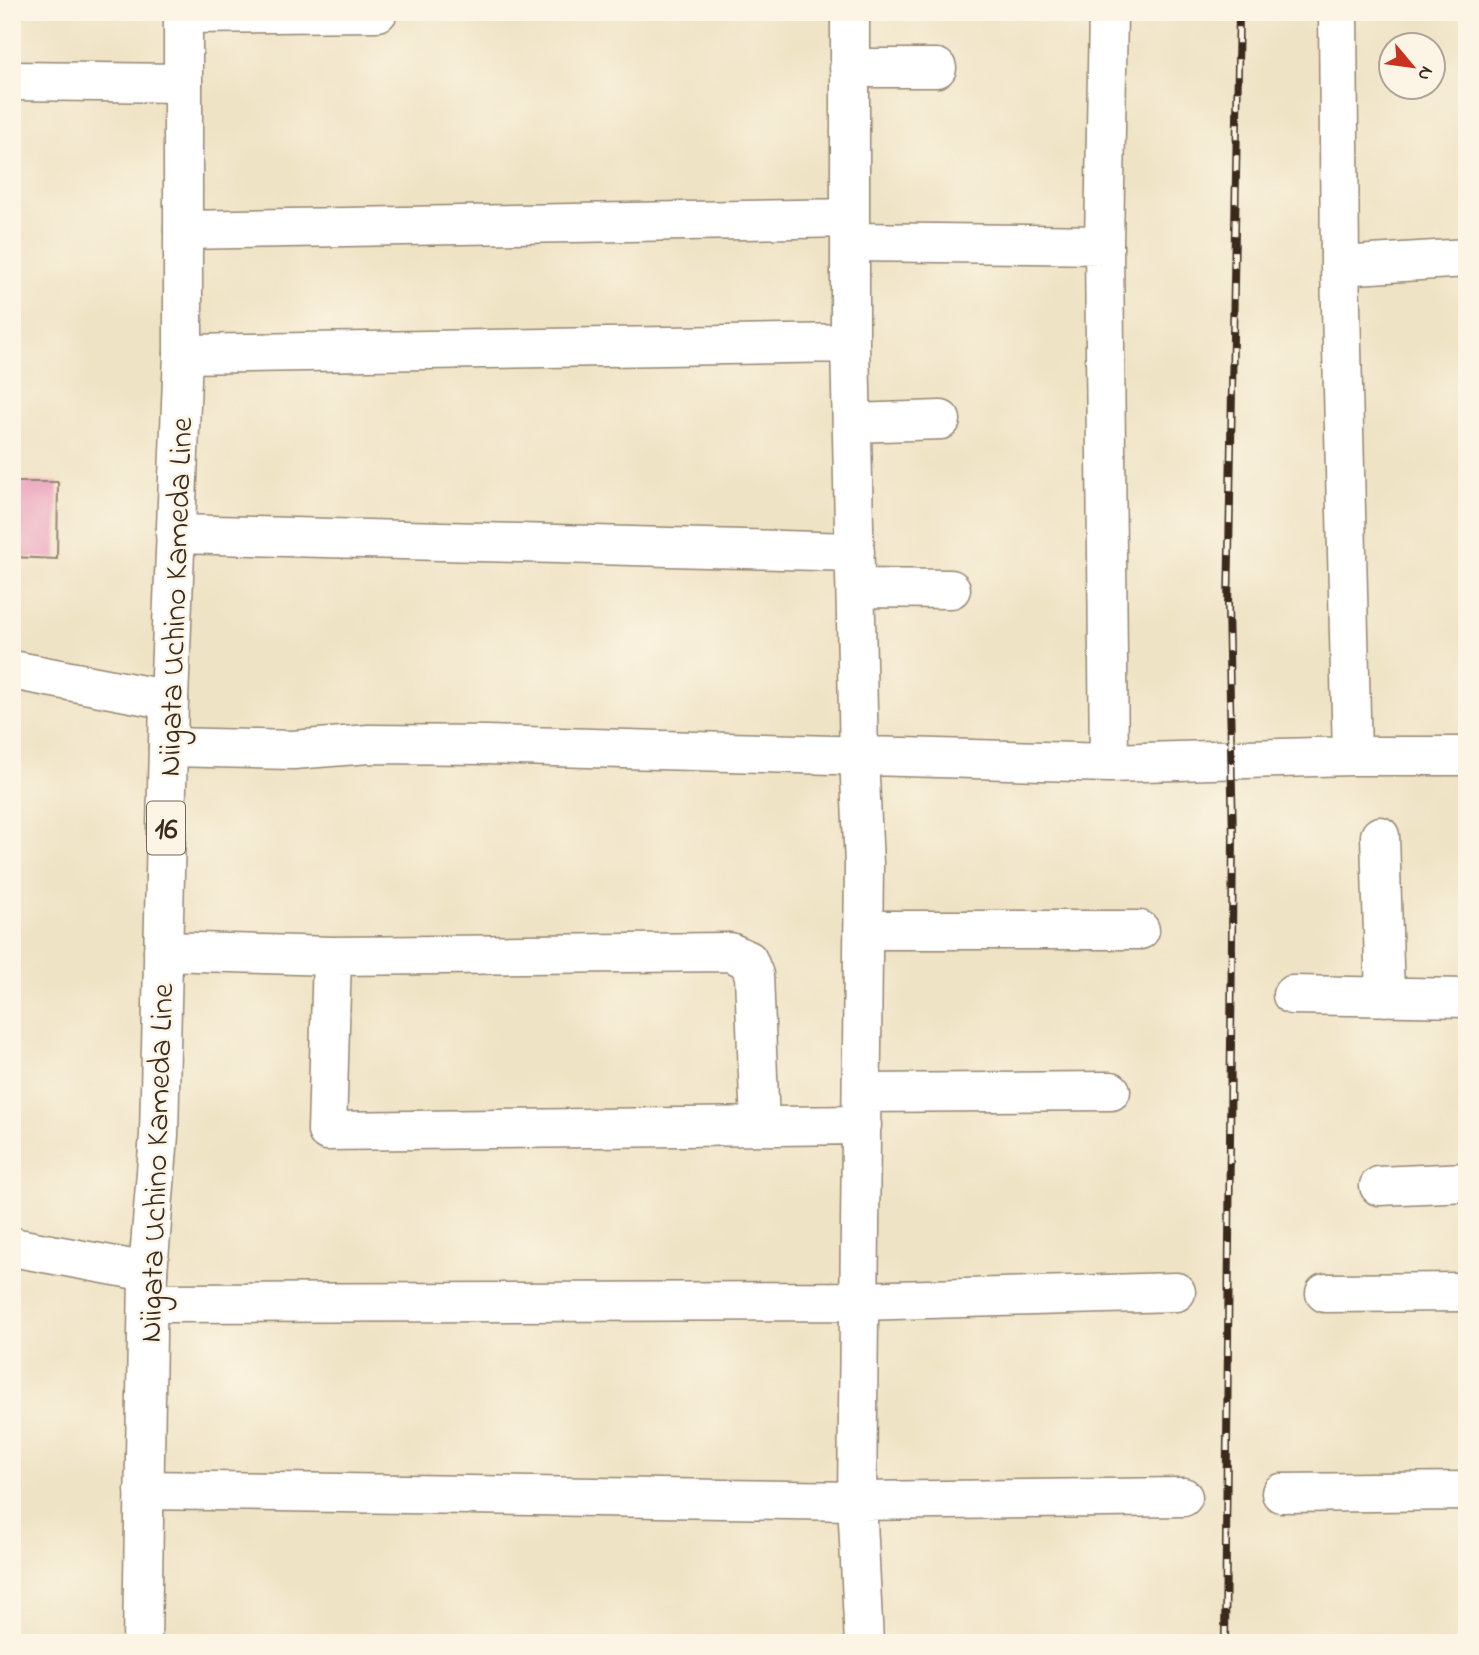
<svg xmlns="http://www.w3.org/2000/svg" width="1479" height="1655" viewBox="0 0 1479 1655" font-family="'Indie Flower',sans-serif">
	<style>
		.building { fill: #e895b8 }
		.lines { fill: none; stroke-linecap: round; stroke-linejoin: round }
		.minor-casing { stroke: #958672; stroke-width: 41 }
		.major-casing { stroke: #958672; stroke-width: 41 }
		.minor { stroke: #fff; stroke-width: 38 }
		.major { stroke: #fff; stroke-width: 38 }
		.rail-casing { stroke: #3b2a1e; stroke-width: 8 }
		.rail { stroke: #fcf5e5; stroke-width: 5; stroke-dasharray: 16; stroke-linecap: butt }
		.labels { text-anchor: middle; stroke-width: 5; stroke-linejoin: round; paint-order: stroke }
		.shield { fill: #fcf5e5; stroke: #75675a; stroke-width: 2 }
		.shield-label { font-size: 30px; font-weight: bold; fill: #3b2a1e }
		.street-label { font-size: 32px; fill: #3b2a1e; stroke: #fcf5e5 }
	</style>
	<rect width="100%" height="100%" fill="#fcf5e5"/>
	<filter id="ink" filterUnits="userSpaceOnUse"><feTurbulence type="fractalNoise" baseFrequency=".0143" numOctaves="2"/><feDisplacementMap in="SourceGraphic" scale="14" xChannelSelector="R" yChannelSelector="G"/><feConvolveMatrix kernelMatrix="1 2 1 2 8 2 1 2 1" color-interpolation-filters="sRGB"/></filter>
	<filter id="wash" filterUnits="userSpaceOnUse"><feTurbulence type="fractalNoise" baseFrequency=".00686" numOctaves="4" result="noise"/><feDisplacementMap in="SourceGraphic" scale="28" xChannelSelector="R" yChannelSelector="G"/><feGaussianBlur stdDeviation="1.57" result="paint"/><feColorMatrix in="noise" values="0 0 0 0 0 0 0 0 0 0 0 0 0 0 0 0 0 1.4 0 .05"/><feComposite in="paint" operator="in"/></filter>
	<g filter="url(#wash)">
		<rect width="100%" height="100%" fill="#efe3c5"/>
		<g id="blocks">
			<path class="building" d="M12 482H58L57 559 12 557Z"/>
		</g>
	</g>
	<g filter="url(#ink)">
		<use href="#blocks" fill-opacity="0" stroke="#958672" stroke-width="2"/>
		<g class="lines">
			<defs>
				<path id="minor" d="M850 12V343L859 757 864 864 857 1501 864 1643
					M1108 12 1104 245 1109 763
					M1338 12 1340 266 1352 756
					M184 14 378 12
					M849 68H937
					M12 81 183 83
					M183 230 850 218
					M850 242 1104 245
					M1340 266 1467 258
					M183 354 850 343
					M852 423 941 420
					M175 534 855 552
					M856 588 951 589
					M12 670 169 700
					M168 747 293 750 369 744 487 745 1109 763 1352 756H1467
					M1380 836 1385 997
					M864 930H1140
					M163 951 332 956 327 1131 862 1125
					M332 956 730 952 748 960 754 975 760 1126
					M1292 995 1467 998
					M862 1093 1111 1091
					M1379 1186 1467 1182
					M12 1247 148 1272
					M1325 1293 1467 1292
					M148 1303 859 1301 1176 1292
					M144 1490 857 1501 1183 1497
					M1281 1493 1467 1491"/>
				<path id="major" d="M142 1643 148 1272 159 1135 169 700 183 354V12"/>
			</defs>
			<use href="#minor" class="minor-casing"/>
			<use href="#major" class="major-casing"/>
			<use href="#minor" class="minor"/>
			<use href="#major" class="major"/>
			<defs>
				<path id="rail" d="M1225 1643 1233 838 1228 607 1239 12"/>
			</defs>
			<use href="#rail" class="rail-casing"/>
			<use href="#rail" class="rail"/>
		</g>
	</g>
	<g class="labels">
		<rect class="shield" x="147" y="801.5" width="38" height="53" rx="5"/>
		<g class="shield-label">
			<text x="166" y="838">16</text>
		</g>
		<g class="street-label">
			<text transform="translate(174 597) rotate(-88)" y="11">Niigata Uchino Kameda Line</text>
			<text transform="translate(155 1163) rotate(-88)" y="11">Niigata Uchino Kameda Line</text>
		</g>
	</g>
	<rect width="1479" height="1655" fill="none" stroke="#fcf5e5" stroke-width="42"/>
	<g transform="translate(1412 66) rotate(119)"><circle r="33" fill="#fcf5e5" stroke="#afa495" stroke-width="2"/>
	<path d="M0-5L12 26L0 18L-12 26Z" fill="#c8321e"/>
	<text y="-10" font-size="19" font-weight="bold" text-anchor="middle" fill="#3b2a1e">N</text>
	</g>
</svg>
